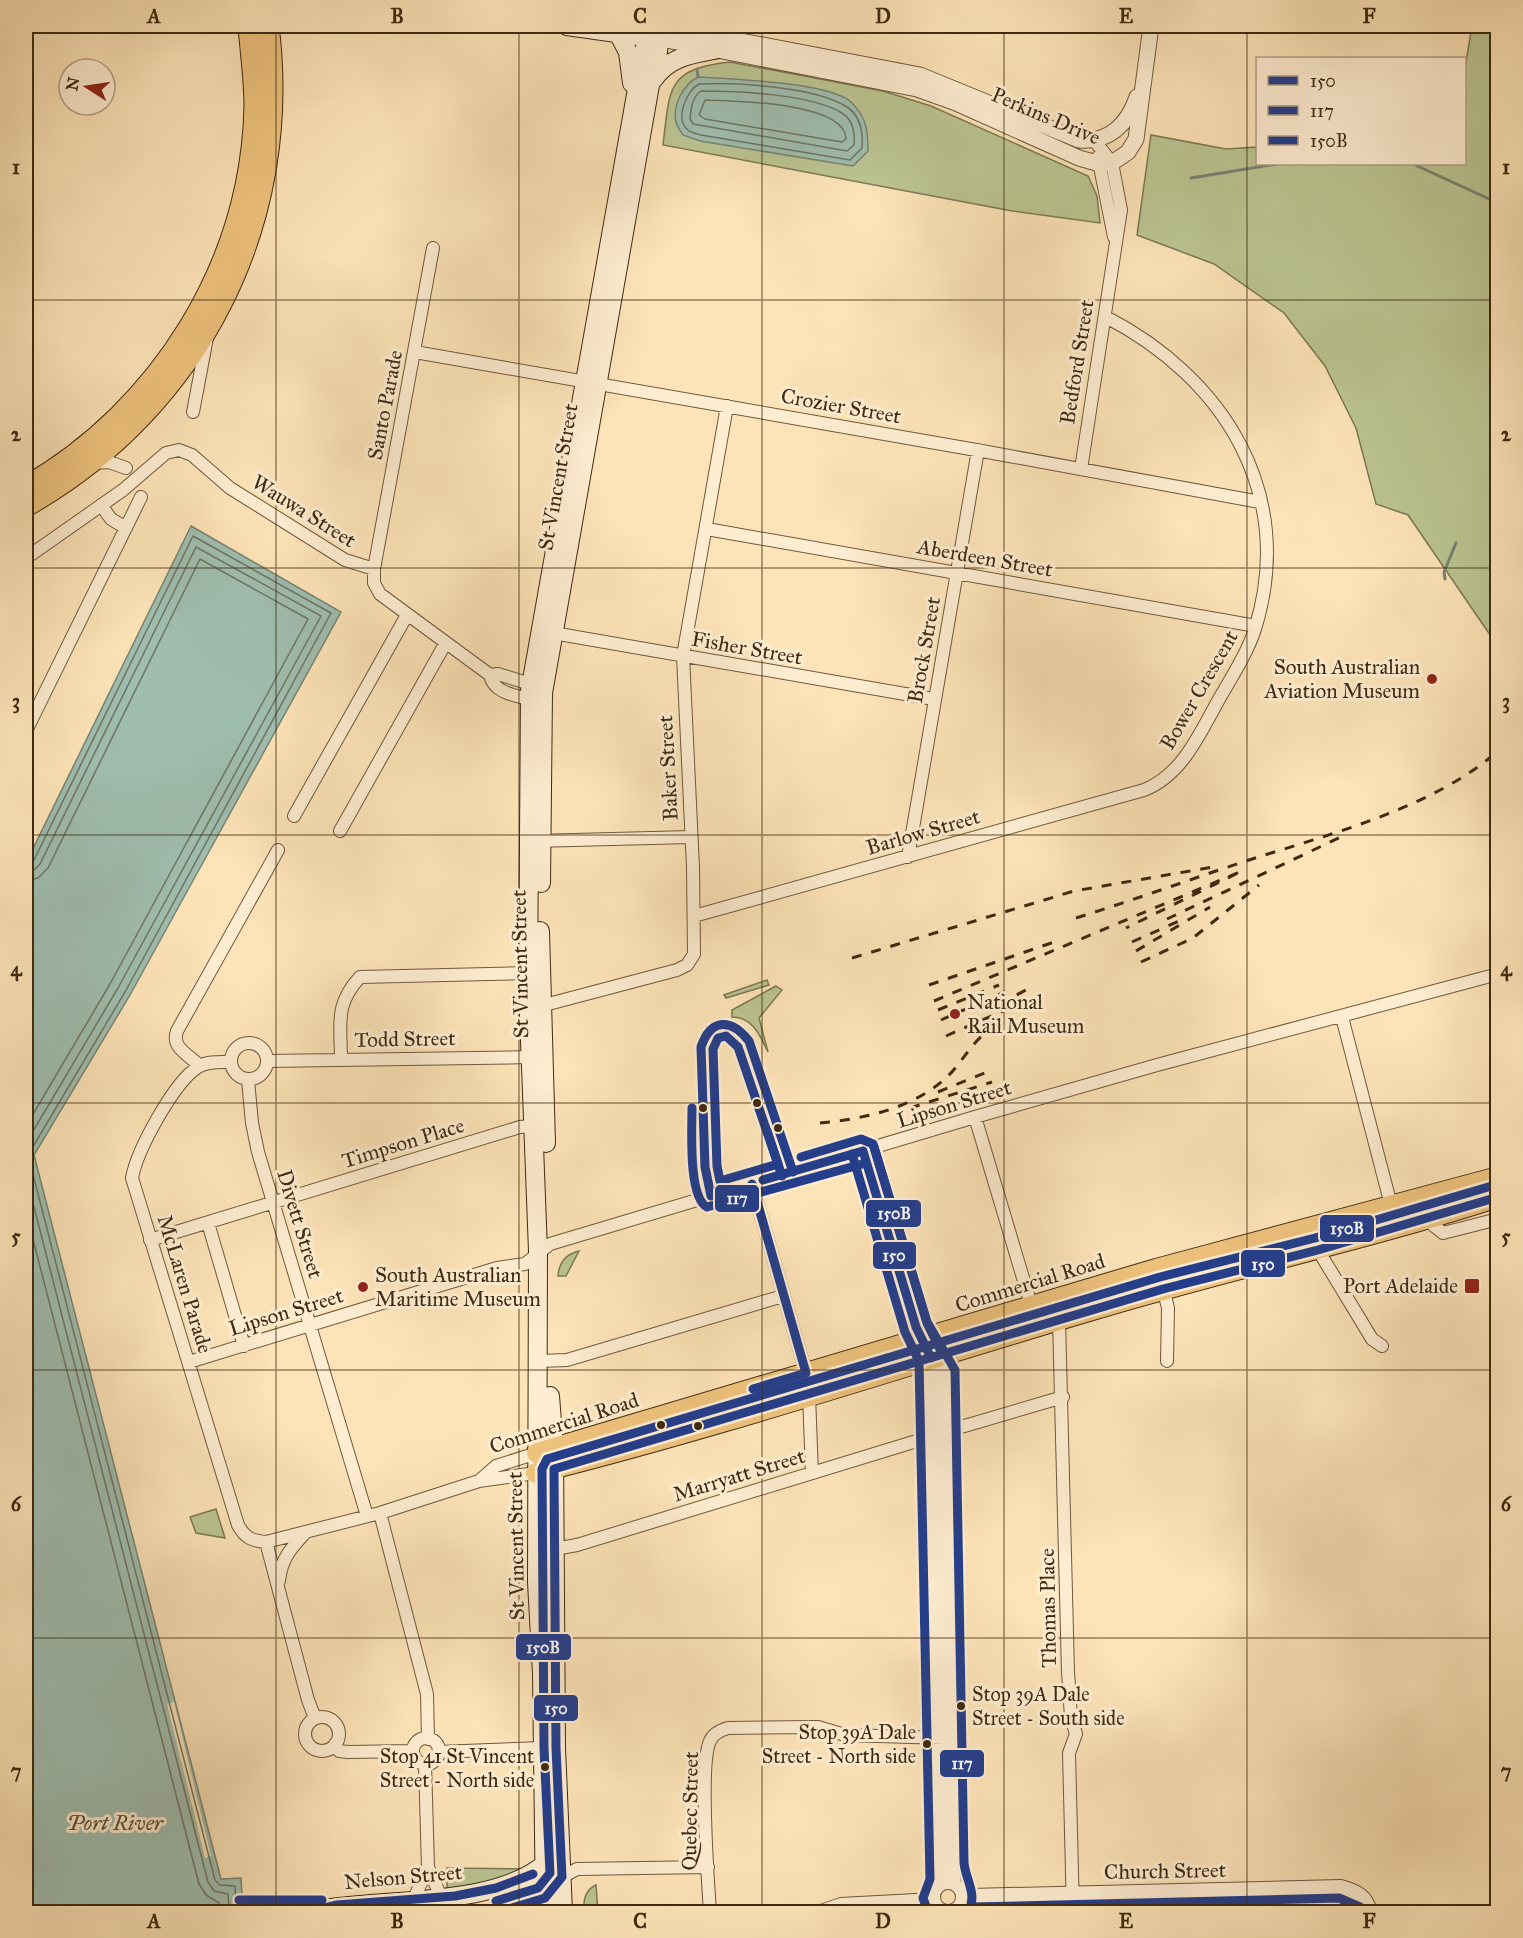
<svg xmlns="http://www.w3.org/2000/svg" width="1523" height="1938" viewBox="0 0 1523 1938" font-family="'IM FELL Great Primer',serif">
	<style>
		.green { fill: #bbc592; stroke: #7c7852; stroke-width: 1.5 }
		.water { fill: #9fbeb0; stroke: #788371; stroke-width: 1.5 }
		.pier { fill: #fde4b8 }
		.lines { fill: none; stroke-linecap: round; stroke-linejoin: round }
		.shore { stroke: #6e7461; stroke-width: 1.5 }
		.stream { stroke: #788371; stroke-width: 3 }
		.minor-casing { stroke: #6e583c; stroke-width: 14 }
		.tertiary-casing { stroke: #6e583c; stroke-width: 17 }
		.secondary-casing { stroke: #3e2a12; stroke-width: 20 }
		.primary-casing { stroke: #3e2a12; stroke-width: 22 }
		.trunk-casing { stroke: #3e2a12; stroke-width: 23 }
		.minor { stroke: #feedd1; stroke-width: 12 }
		.tertiary { stroke: #feedd1; stroke-width: 15 }
		.secondary { stroke: #feedd1; stroke-width: 18 }
		.primary { stroke: #eec27c; stroke-width: 20 }
		.trunk { stroke: #eec27c; stroke-width: 21 }
		.rail { stroke: #3e2a12; stroke-width: 3; stroke-dasharray: 10 10; stroke-linecap: butt }
		.bus-1-casing { stroke: #feedd1; stroke-width: 14 }
		.bus-2-casing { stroke: #feedd1; stroke-width: 14 }
		.bus-3-casing { stroke: #feedd1; stroke-width: 14 }
		.bus-1 { stroke: #243e8c; stroke-width: 9 }
		.bus-2 { stroke: #243e8c; stroke-width: 9 }
		.bus-3 { stroke: #243e8c; stroke-width: 9 }
		.grid { fill: none; stroke: #3e2a12; stroke-width: 1.5; stroke-opacity: 0.55 }
		.poi-dot { fill: #8f2418; stroke: #feedd1; stroke-width: 2 }
		.bus-dot { fill: #3e2a12; stroke: #feedd1; stroke-width: 2 }
		.labels { text-anchor: middle; stroke-width: 6; stroke-linejoin: round; paint-order: stroke }
		.bus-label { font-size: 20px; fill: #3e2a12; stroke: #feedd1; text-anchor: end }
		.street-label { font-size: 21px; fill: #3e2a12; stroke: #feedd1 }
		.poi-label { font-size: 21px; fill: #3e2a12; stroke: #feedd1; text-anchor: end }
		.water-label { font-size: 22px; font-style: italic; fill: #564f3a; stroke: #feedd1 }
		.line-badge { stroke: #feedd1; stroke-width: 2 }
		.badge-label { font-size: 16px; text-anchor: middle; font-weight: bold; fill: #fff }
		.neatline { fill: none; stroke: #3e2a12; stroke-width: 2 }
		.grid-label { font-size: 20px; text-anchor: middle; font-weight: bold; fill: #3e2a12 }
	</style>
	<rect width="100%" height="100%" fill="#fde4b8"/>
	<filter id="stains"><feTurbulence type="fractalNoise" baseFrequency=".00333" numOctaves="4"/><feColorMatrix values="0 0 0 0 .2 0 0 0 0 .09 0 0 0 0 .02 0 0 0 .5 -.17"/></filter>
	<radialGradient id="worn" r=".72"><stop offset=".6" stop-color="#630" stop-opacity="0"/><stop offset="1" stop-color="#630" stop-opacity=".3"/></radialGradient>
	<path class="green" d="M1472 26H1498L1497 645 1408 515 1376 504 1356 428 1325 366 1284 313 1214 264 1137 235 1151 135 1226 149 1257 147 1258 164H1464L1465 68Z
		M730 62 883 91 931 106 1088 176 1097 196 1100 223 1012 211 663 145C670 88 666 69 730 62Z
		M767 980 769 985 726 998 724 995Z
		M776 986 782 990 759 1018 768 1052C760 1036 753 1017 732 1017V1010Z
		M579 1251 566 1276H558C559 1263 566 1254 579 1251Z
		M216 1509 225 1538 196 1533 190 1517Z
		M447 1868 530 1869 499 1883 447 1889Z
		M596 1885 598 1912H584C583 1901 585 1890 596 1885Z"/>
	<path class="water" d="M698 77C729 79 834 82 853 104 867 119 868 132 868 151L853 166 700 141 683 135C681 132 677 126 676 122 672 105 684 84 698 77Z
		M191 526 341 612 130 995 34 1155 221 1879 241 1878 243 1912H26V863Z"/>
	<path class="pier" d="M174 1702 211 1856 205 1858 167 1704Z"/>
	<g class="lines">
		<path class="shore" d="M699 84C736 82 816 87 847 107 861 116 863 134 862 148L850 160 701 135C698 134 691 133 688 130 674 119 687 90 699 84Z
			M701 91C737 91 811 94 842 113 853 120 855 134 854 145L847 151 693 124 690 119C691 109 692 97 701 91Z
			M705 100C733 101 846 102 846 139L842 142 705 119 699 115Z
			M26 864 34 860 193 536 331 613 125 992 28 1155 215 1880 220 1885 235 1886 236 1902
			M26 872 34 870 40 864 196 547 321 616 118 988 26 1143
			M26 881 38 878 48 868 200 559 308 619 110 984 26 1126
			M26 1176 208 1882 214 1891 228 1894 229 1909
			M26 1212 199 1884 206 1895 219 1903 220 1912"/>
		<path class="stream" d="M697 69 698 77
			M1413 164 1498 203
			M1191 178 1277 164
			M1445 579 1444 572 1456 543"/>
		<defs>
			<path id="minor" d="M1098 157 1114 237
				M433 248 374 569V583L380 594 490 675C493 691 511 695 525 698L530 691
				M415 352 982 451 1260 502
				M193 412 207 338
				M93 463 109 462 126 468
				M1081 469 1121 210 1112 163 1094 140
				M101 505 111 519 126 528
				M707 529 1256 626
				M26 558 123 490 166 453 179 450 192 455 230 488 345 560 374 569
				M553 633 934 699
				M490 675 498 674 527 683 530 691
				M26 731 141 497
				M294 816 407 615
				M340 831 445 644
				M534 841 691 837
				M908 857 978 450
				M694 916 1144 790C1182 775 1199 735 1218 701 1231 678 1247 654 1255 629 1297 494 1224 378 1106 317
				M537 1007 677 970 687 965 694 954 693 867 683 656 727 406
				M1342 1017 1397 1228
				M231 1061a18 18 0 1 1 36 0a18 18 0 1 1-36 0Z
				M341 1060C341 1025 334 1005 360 977L528 973
				M267 1061 536 1057
				M230 1062C220 1062 207 1061 198 1067 174 1082 137 1150 132 1178L238 1525C245 1538 252 1541 266 1542L380 1513 479 1481 536 1473
				M200 1066C188 1054 171 1048 177 1031L278 850
				M248 1080 252 1123 258 1152 367 1516
				M975 1117 1032 1308
				M863 1151 916 1327 924 1340
				M752 1184 806 1373
				M1427 1220 1443 1233 1498 1219
				M208 1223 244 1346
				M150 1240 520 1127 540 1125
				M1318 1250 1372 1339 1382 1346
				M1162 1284 1168 1308 1167 1361
				M1059 1320 1068 1672 1071 1717 1076 1734 1069 1753 1073 1912
				M931 1358 943 1371 952 1864 955 1884
				M931 1358 942 1884
				M539 1361 567 1360 783 1296
				M189 1362 497 1268 525 1264 550 1244 975 1117 1157 1065 1498 974
				M809 1395 812 1473
				M944 1432 1063 1397
				M479 1481 496 1466 537 1453
				M380 1513 427 1694 428 1739
				M266 1542 308 1700 315 1718
				M555 1549 577 1545 933 1436
				M279 1581C281 1559 291 1548 306 1532
				M1498 1613V1715
				M305 1734a17 17 0 1 1 34 0a17 17 0 1 1-34 0Z
				M413 1751a13 13 0 1 1 26 0a13 13 0 1 1-26 0Z
				M335 1744 339 1751 348 1752 413 1751
				M438 1752 542 1748
				M428 1867 441 1897
				M562 1877 577 1869 708 1867
				M934 1897a14 14 0 1 1 28 0a14 14 0 1 1-28 0Z
				M962 1898 971 1895 1341 1886C1358 1891 1367 1895 1371 1912
				M414 1899 428 1867 425 1764
				M710 1912C708 1881 699 1764 710 1741 713 1734 721 1730 728 1728L818 1727 845 1735 944 1738
				M818 1912 841 1904 934 1899"/>
			<path id="tertiary" d="M662 26 920 75 1079 140C1109 143 1128 124 1137 97
				M661 39 917 89 956 103 1079 158 1100 164 1112 163 1128 152 1136 139 1151 26"/>
			<path id="secondary" d="M567 26 659 39
				M618 33 628 52 632 83
				M653 80C669 56 693 54 719 49
				M541 883 543 693 650 85C655 65 662 47 657 26
				M540 931 546 1143
				M550 1396 554 1448 556 1748 563 1912
				M499 1898 555 1880
				M312 1911C381 1897 490 1909 545 1864
				M239 1912 298 1910 321 1912
				M499 1912C518 1909 539 1905 552 1890
				M545 1912 542 1674 537 1582 538 1251 528 988 530 691 637 89 647 37 656 26"/>
			<path id="primary" d="M537 1453 1156 1269 1498 1177
				M536 1473C724 1426 909 1364 1096 1309 1229 1269 1365 1240 1498 1197"/>
			<path id="trunk" d="M26 487C161 409 251 265 255 107 255 79 251 53 249 26
				M26 506C199 408 293 223 268 26"/>
		</defs>
		<use href="#minor" class="minor-casing"/>
		<use href="#tertiary" class="tertiary-casing"/>
		<use href="#secondary" class="secondary-casing"/>
		<use href="#primary" class="primary-casing"/>
		<use href="#trunk" class="trunk-casing"/>
		<use href="#minor" class="minor"/>
		<use href="#tertiary" class="tertiary"/>
		<use href="#secondary" class="secondary"/>
		<use href="#primary" class="primary"/>
		<use href="#trunk" class="trunk"/>
		<path class="rail" d="M1076 918C1134 900 1191 879 1249 860 1330 834 1433 808 1498 751
			M1167 919 1343 836
			M1132 942 1179 921
			M1136 951 1210 907
			M852 958 1074 891 1213 867
			M1141 962 1193 938 1259 885
			M929 985 1060 940
			M934 1001 1242 871 1126 928
			M999 1004 1026 990
			M938 1010 999 985
			M941 1020 1009 990
			M946 1036 1030 999
			M938 1092 987 1072
			M910 1108 992 1082
			M820 1123C864 1119 915 1108 948 1076 966 1058 974 1036 999 1025"/>
		<defs>
			<path id="bus-1" d="M863 1151 916 1327 931 1358
				M763 1180 863 1151
				M752 1184 806 1373 753 1389
				M711 1196 705 1167 701 1047C711 1018 731 1018 749 1041L793 1172
				M239 1912 312 1911 337 1905 455 1896 496 1888 533 1874
				M499 1912 545 1898 562 1877 556 1748 554 1469 1163 1289 1318 1250 1498 1197"/>
			<path id="bus-2" d="M692 1108C692 1129 688 1197 707 1207L866 1163
				M767 1131 782 1176
				M874 1147 927 1322 955 1370 964 1863C966 1881 978 1895 968 1912
				M852 1154 905 1332
				M905 1332 919 1361 930 1879 923 1898 928 1912
				M966 1909 973 1907 1339 1898 1360 1907"/>
			<path id="bus-3" d="M726 1036 738 1047 778 1164 720 1181 717 1166 713 1049 718 1038Z
				M801 1157 861 1139 873 1144 927 1323 942 1353
				M239 1900H322
				M496 1901 538 1888 550 1873 544 1748 542 1469 547 1459 1160 1277 1315 1238 1495 1185"/>
		</defs>
		<use href="#bus-1" class="bus-1-casing"/>
		<use href="#bus-2" class="bus-2-casing"/>
		<use href="#bus-3" class="bus-3-casing"/>
		<use href="#bus-1" class="bus-1"/>
		<use href="#bus-2" class="bus-2"/>
		<use href="#bus-3" class="bus-3"/>
	</g>
	<path class="grid" d="M276 26V1912M519 26V1912M762 26V1912M1004 26V1912M1247 26V1912M26 300H1498M26 568H1498M26 835H1498M26 1103H1498M26 1370H1498M26 1638H1498"/>
	<g class="poi-dot">
		<circle cx="1432" cy="679" r="6"/>
		<circle cx="955" cy="1014" r="6"/>
		<rect x="1464" y="1278" width="16" height="16" rx="3"/>
		<circle cx="363" cy="1287" r="6"/>
	</g>
	<g class="bus-dot">
		<circle cx="757" cy="1103" r="5"/>
		<circle cx="703" cy="1108" r="5"/>
		<circle cx="778" cy="1128" r="5"/>
		<circle cx="661" cy="1425" r="5"/>
		<circle cx="698" cy="1426" r="5"/>
		<circle cx="961" cy="1706" r="5"/>
		<circle cx="927" cy="1744" r="5"/>
		<circle cx="545" cy="1767" r="5"/>
	</g>
	<g class="labels">
		<g class="bus-label">
			<text x="972" y="1701" text-anchor="start">Stop 39A Dale<tspan x="972" dy="24">Street - South side</tspan></text>
			<text x="916" y="1739">Stop 39A Dale<tspan x="916" dy="24">Street - North side</tspan></text>
			<text x="534" y="1763">Stop 41 St Vincent<tspan x="534" dy="24">Street - North side</tspan></text>
		</g>
		<g class="street-label">
			<text transform="translate(1046 116) rotate(23)" y="7">Perkins Drive</text>
			<text transform="translate(1077 362) rotate(-81)" y="7">Bedford Street</text>
			<text transform="translate(385 405) rotate(-79)" y="7">Santo Parade</text>
			<text transform="translate(841 406) rotate(10)" y="7">Crozier Street</text>
			<text transform="translate(558 477) rotate(-80)" y="7">St Vincent Street</text>
			<text transform="translate(304 511) rotate(32)" y="7">Wauwa Street</text>
			<text transform="translate(985 558) rotate(10)" y="7">Aberdeen Street</text>
			<text transform="translate(747 648) rotate(10)" y="7">Fisher Street</text>
			<text transform="translate(924 650) rotate(-80)" y="7">Brock Street</text>
			<text transform="translate(1199 690) rotate(-60)" y="7">Bower Crescent</text>
			<text transform="translate(668 768) rotate(-93)" y="7">Baker Street</text>
			<text transform="translate(923 832) rotate(-16)" y="7">Barlow Street</text>
			<text transform="translate(520 964) rotate(-91)" y="7">St Vincent Street</text>
			<text transform="translate(405 1039) rotate(-1)" y="7">Todd Street</text>
			<text transform="translate(954 1104) rotate(-17)" y="7">Lipson Street</text>
			<text transform="translate(403 1143) rotate(-17)" y="7">Timpson Place</text>
			<text transform="translate(300 1224) rotate(73)" y="7">Divett Street</text>
			<text transform="translate(1030 1283) rotate(-17)" y="7">Commercial Road</text>
			<text transform="translate(185 1284) rotate(73)" y="7">McLaren Parade</text>
			<text transform="translate(286 1312) rotate(-17)" y="7">Lipson Street</text>
			<text transform="translate(564 1423) rotate(-18)" y="7">Commercial Road</text>
			<text transform="translate(739 1475) rotate(-17)" y="7">Marryatt Street</text>
			<text transform="translate(516 1546) rotate(-91)" y="7">St Vincent Street</text>
			<text transform="translate(1048 1608) rotate(-91)" y="7">Thomas Place</text>
			<text transform="translate(690 1811) rotate(-89)" y="7">Quebec Street</text>
			<text transform="translate(1165 1871) rotate(-1)" y="7">Church Street</text>
			<text transform="translate(403 1877) rotate(-5)" y="7">Nelson Street</text>
		</g>
		<g class="poi-label">
			<text x="1420" y="674">South Australian<tspan x="1420" dy="24">Aviation Museum</tspan></text>
			<text x="967" y="1009" text-anchor="start">National<tspan x="967" dy="24">Rail Museum</tspan></text>
			<text x="375" y="1282" text-anchor="start">South Australian<tspan x="375" dy="24">Maritime Museum</tspan></text>
			<text x="1458" y="1293">Port Adelaide</text>
		</g>
		<g class="water-label">
			<text x="115" y="1830">Port River</text>
		</g>
	</g>
	<g class="line-badge">
		<rect x="714" y="1184" width="46" height="29" rx="6" fill="#243e8c"/>
		<rect x="865" y="1199" width="57" height="29" rx="6" fill="#243e8c"/>
		<rect x="1319" y="1214" width="56" height="29" rx="6" fill="#243e8c"/>
		<rect x="872" y="1241" width="45" height="29" rx="6" fill="#243e8c"/>
		<rect x="1240" y="1249" width="46" height="29" rx="6" fill="#243e8c"/>
		<rect x="515" y="1633" width="57" height="28" rx="6" fill="#243e8c"/>
		<rect x="533" y="1694" width="46" height="28" rx="6" fill="#243e8c"/>
		<rect x="939" y="1749" width="46" height="29" rx="6" fill="#243e8c"/>
	</g>
	<g class="badge-label">
		<text x="737" y="1204">117</text>
		<text x="894" y="1219">150B</text>
		<text x="1347" y="1234">150B</text>
		<text x="894" y="1261">150</text>
		<text x="1263" y="1270">150</text>
		<text x="543" y="1653">150B</text>
		<text x="556" y="1714">150</text>
		<text x="962" y="1769">117</text>
	</g>
	<rect width="1523" height="1938" fill="none" stroke="#fde4b8" stroke-width="66"/>
	<rect x="1256" y="57" width="210" height="108" fill="#feedd1" stroke="#b19f85" stroke-width="1.5"/>
	<rect x="1268" y="76" width="30" height="9" fill="#243e8c" stroke="#b19f85" stroke-width="1.5"/>
	<text x="1310" y="87" font-size="18" fill="#3e2a12">150</text>
	<rect x="1268" y="106" width="30" height="9" fill="#243e8c" stroke="#b19f85" stroke-width="1.5"/>
	<text x="1310" y="117" font-size="18" fill="#3e2a12">117</text>
	<rect x="1268" y="136" width="30" height="9" fill="#243e8c" stroke="#b19f85" stroke-width="1.5"/>
	<text x="1310" y="147" font-size="18" fill="#3e2a12">150B</text>
	<g transform="translate(87 87) rotate(282)"><circle r="28" fill="#feedd1" stroke="#b19f85" stroke-width="1.5"/>
	<path d="M0-4.5L10 22L0 15L-10 22Z" fill="#8f2418"/>
	<text y="-9" font-size="16" font-weight="bold" text-anchor="middle" fill="#3e2a12">N</text>
	</g>
	<rect x="33" y="33" width="1457" height="1872" class="neatline"/>
	<g class="grid-label">
		<text x="154" y="23">A</text>
		<text x="397" y="23">B</text>
		<text x="640" y="23">C</text>
		<text x="883" y="23">D</text>
		<text x="1126" y="23">E</text>
		<text x="1369" y="23">F</text>
		<text x="16" y="174">1</text>
		<text x="1506" y="174">1</text>
		<text x="16" y="441">2</text>
		<text x="1506" y="441">2</text>
		<text x="16" y="708">3</text>
		<text x="1506" y="708">3</text>
		<text x="16" y="976">4</text>
		<text x="1506" y="976">4</text>
		<text x="16" y="1243">5</text>
		<text x="1506" y="1243">5</text>
		<text x="16" y="1511">6</text>
		<text x="1506" y="1511">6</text>
		<text x="16" y="1778">7</text>
		<text x="1506" y="1778">7</text>
		<text x="154" y="1928">A</text>
		<text x="397" y="1928">B</text>
		<text x="640" y="1928">C</text>
		<text x="883" y="1928">D</text>
		<text x="1126" y="1928">E</text>
		<text x="1369" y="1928">F</text>
	</g>
	<rect width="100%" height="100%" filter="url(#stains)"/>
	<rect width="100%" height="100%" fill="url(#worn)"/>
</svg>
